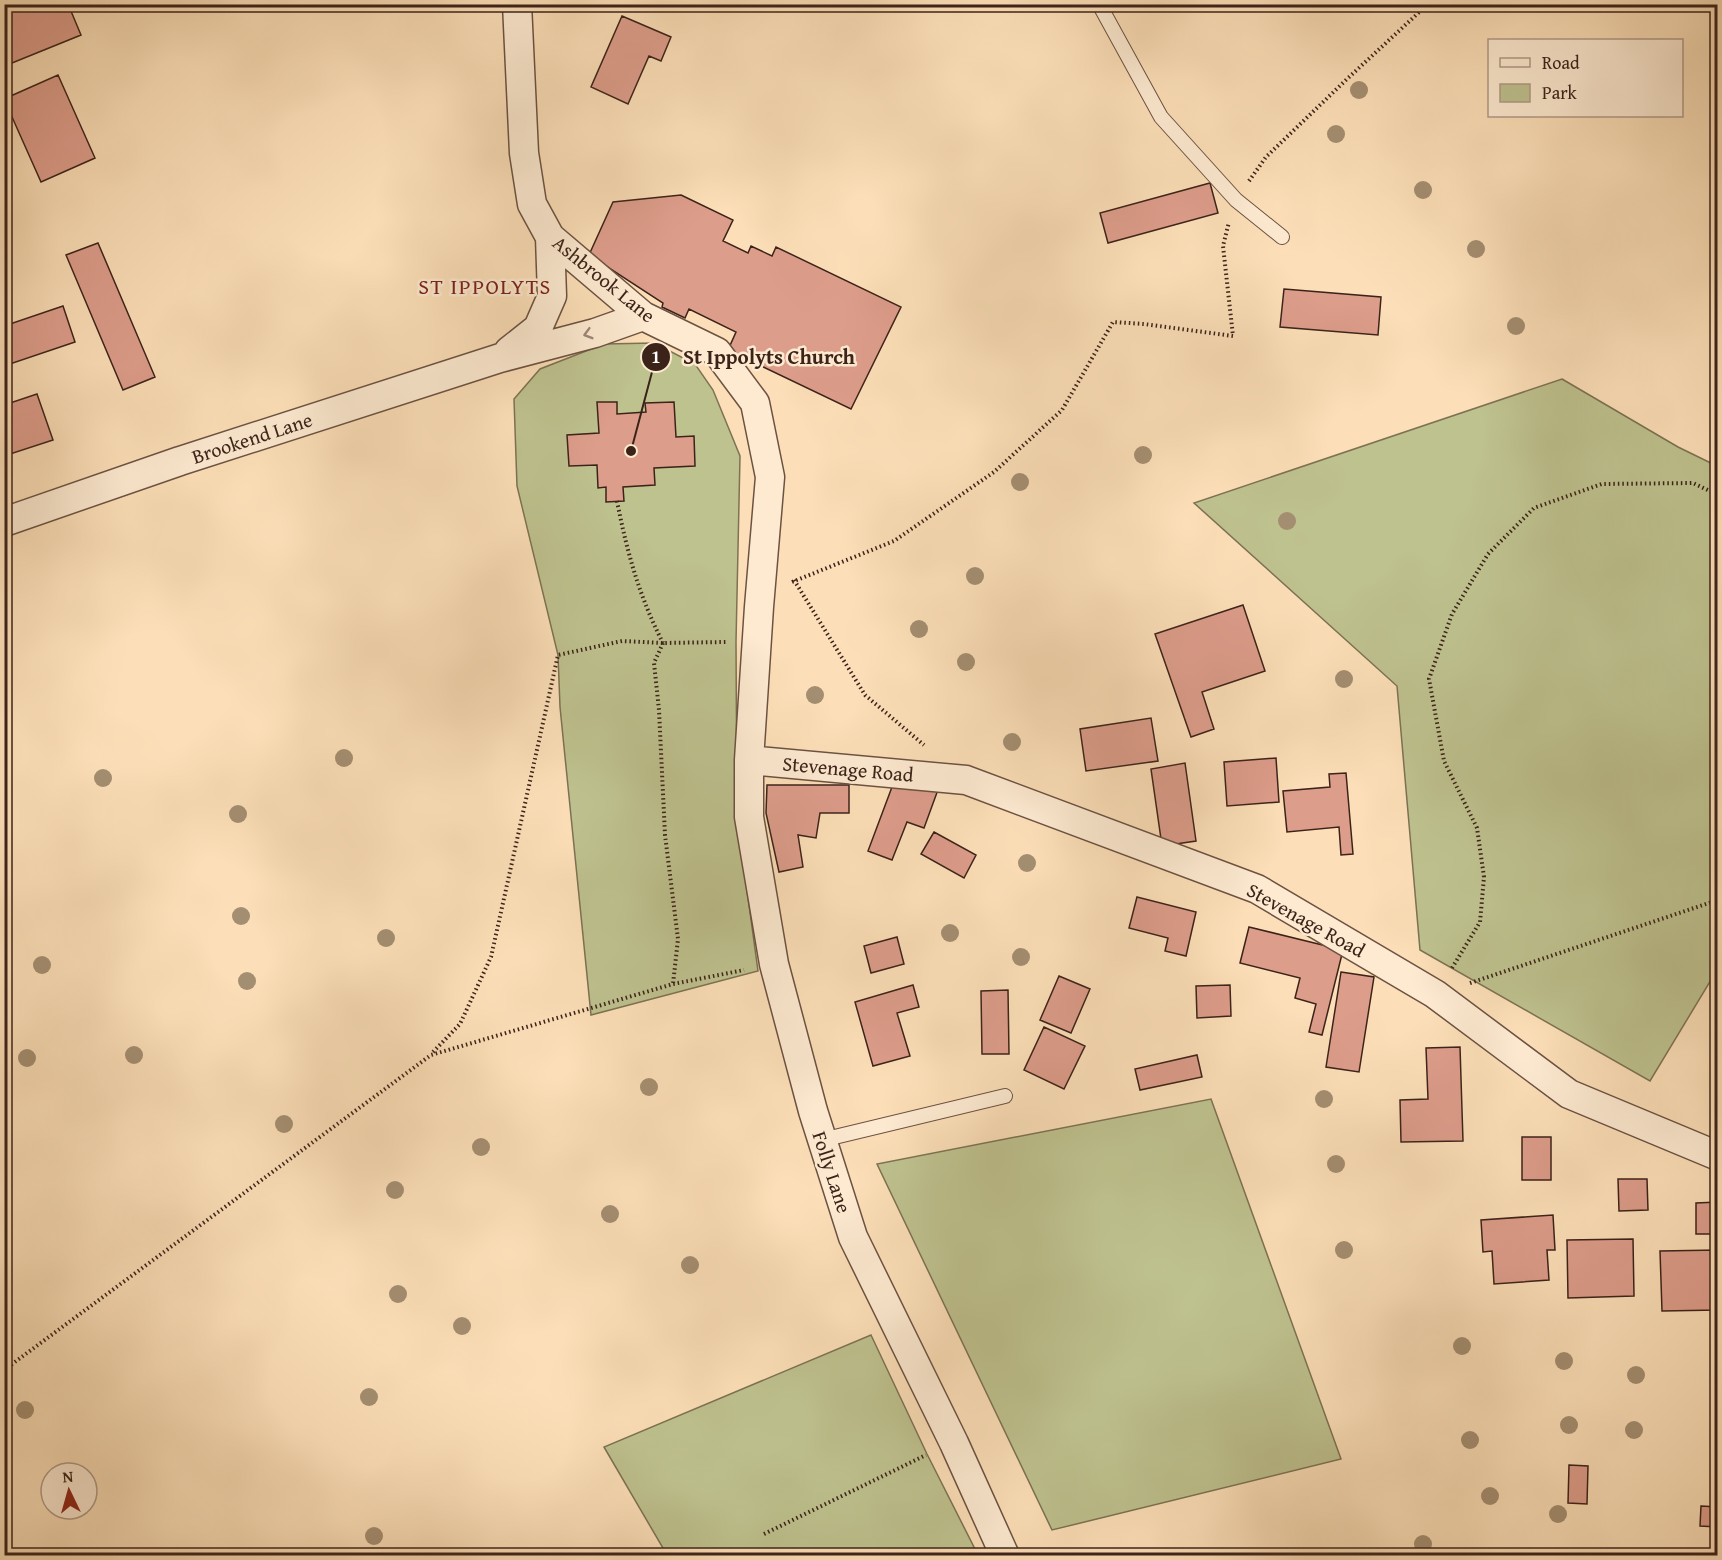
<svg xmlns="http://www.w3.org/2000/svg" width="1722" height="1560" viewBox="0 0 1722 1560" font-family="'Gentium Book Plus',serif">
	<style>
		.green { fill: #bec28f; stroke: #7d7254; stroke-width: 1.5 }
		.building { fill: #dd9d8b; stroke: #3c231a; stroke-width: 1.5 }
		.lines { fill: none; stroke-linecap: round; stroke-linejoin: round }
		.service-casing { stroke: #6c5242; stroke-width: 16 }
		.minor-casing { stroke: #6c5242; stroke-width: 31 }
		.path { stroke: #3c231a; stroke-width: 4; stroke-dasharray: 1.5 3; stroke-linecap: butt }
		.service { stroke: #fdead1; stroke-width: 14 }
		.minor { stroke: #fdead1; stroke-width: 28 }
		.tree { fill: #a48e71 }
		.oneway { stroke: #9c8676 }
		.labels { text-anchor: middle; stroke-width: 5; stroke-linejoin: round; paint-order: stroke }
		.street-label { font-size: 20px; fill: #3c231a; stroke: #fdead1 }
		.quarter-label { font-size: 22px; letter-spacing: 1.5px; fill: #7a1f14; stroke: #fdead1 }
		.leader { fill: none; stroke: #3c231a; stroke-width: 2 }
		.callout-dot { fill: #3c231a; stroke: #fdead1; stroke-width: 2 }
		.mark-label { font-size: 18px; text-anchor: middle; font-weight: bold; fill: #fff }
		.callout-label { font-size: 21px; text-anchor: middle; font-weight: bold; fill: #3c231a; stroke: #fdead1; stroke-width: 5; stroke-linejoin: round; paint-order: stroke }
	</style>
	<rect width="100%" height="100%" fill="#fcdfb8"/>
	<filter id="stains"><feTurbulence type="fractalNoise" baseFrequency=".00333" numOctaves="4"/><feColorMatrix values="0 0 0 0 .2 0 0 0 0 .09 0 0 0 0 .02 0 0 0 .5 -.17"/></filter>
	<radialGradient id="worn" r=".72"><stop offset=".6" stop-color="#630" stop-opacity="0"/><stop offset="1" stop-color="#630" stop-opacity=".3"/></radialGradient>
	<path class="green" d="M654 343 695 364 713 390 740 456 736 642 737 817 758 971 591 1015 560 707 558 655 517 486 514 399 540 369 604 344Z
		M1562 379 1678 447 1717 466V970L1650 1081 1420 950 1397 686 1194 503Z
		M1211 1099 1341 1459 1052 1530 877 1164Z
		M871 1335 927 1454 978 1555H667L604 1447Z"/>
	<path class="building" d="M4 4H68L81 35 7 65 4 59Z
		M622 16 671 37 661 61 649 56 628 104 591 87Z
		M58 75 95 158 41 182 4 99Z
		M1210 183 1218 213 1108 243 1100 213Z
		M681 195 733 220 723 241 748 253 751 246 772 256 776 247 901 307 851 409 728 350 736 332 689 309 685 318 662 307 663 303 589 255 613 202Z
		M98 243 155 377 123 390 66 255Z
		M1284 289 1381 297 1378 335 1280 327Z
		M63 306 75 342 4 366V326Z
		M37 394 53 440 4 456V405Z
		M597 402H617V414L646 412 645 403 674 402 676 437 694 436 695 466 654 468 655 485 623 487 624 501 606 502V487L598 488 597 465 569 466 567 435 599 433Z
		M1243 605 1265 671 1202 692 1214 729 1191 737 1155 634Z
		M1151 718 1158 761 1086 771 1080 729Z
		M1276 758 1279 802 1227 806 1224 762Z
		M1185 763 1196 841 1162 846 1151 769Z
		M898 771 939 787 924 828 907 822 892 860 868 851Z
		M1346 773 1353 854 1341 855 1339 827 1287 832 1283 791 1330 787 1329 774Z
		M767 785H849V813H820L816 838 798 835 803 867 779 872 766 813Z
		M934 832 976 855 964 878 921 854Z
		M1137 897 1196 912 1186 956 1165 951 1168 938 1129 928Z
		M1249 927 1343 950 1322 1035 1309 1032 1316 1004 1295 998 1300 978 1240 963Z
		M897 937 904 964 871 973 864 946Z
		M1341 972 1374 977 1359 1072 1326 1067Z
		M1059 976 1090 989 1071 1033 1040 1020Z
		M913 985 919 1007 897 1013 910 1056 873 1066 855 1002Z
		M1230 985 1231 1016 1197 1018 1196 986Z
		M1008 990 1009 1054H982L981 991Z
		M1044 1027 1085 1046 1064 1089 1024 1070Z
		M1460 1047 1463 1141 1401 1142 1400 1100 1428 1099 1426 1048Z
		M1197 1055 1202 1077 1140 1090 1135 1069Z
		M1522 1137H1551V1180H1522Z
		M1618 1179H1647L1648 1210 1619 1211Z
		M1718 1202V1234H1696V1203Z
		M1553 1215 1555 1250H1547L1549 1280 1494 1284 1492 1251 1483 1252 1481 1220Z
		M1633 1239 1634 1296 1568 1298 1567 1240Z
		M1718 1250V1310L1662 1311 1660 1251Z
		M1569 1465 1588 1466 1587 1504 1568 1503Z
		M1701 1506 1718 1507V1527L1700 1526Z"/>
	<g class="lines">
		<defs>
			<path id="service" d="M1099 4 1161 117 1236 200 1282 237
				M822 1140 1005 1096"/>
			<path id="minor" d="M517 4 524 153 532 204 550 237 643 316 717 352 755 403 770 477 759 607 749 760V817L774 964 813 1111 853 1237 954 1443 1005 1556
				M509 351 538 328 552 296 550 237
				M4 522 180 461 500 358 595 333 643 316
				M749 760 966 780 1257 889 1435 994 1569 1094 1718 1156"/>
		</defs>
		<use href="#service" class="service-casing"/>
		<use href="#minor" class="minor-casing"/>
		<path class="path" d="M1249 181 1266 157 1347 79 1428 4
			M617 501C627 552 639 596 663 643
			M794 580 865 695 924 745
			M792 582 894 541 994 472 1062 410 1113 322 1144 324 1233 336 1223 246 1229 222
			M663 643 654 663 659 710 665 835 678 939 673 984
			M1452 968 1480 922 1484 877 1477 828 1444 761 1429 679 1452 614 1488 554 1534 508 1602 484 1693 483 1718 495
			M1470 983 1718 900
			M433 1052 460 1024 491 957 558 655 622 641 663 643 726 642
			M4 1370 431 1055 673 984 744 970
			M764 1534 926 1455"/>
		<use href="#service" class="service"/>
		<use href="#minor" class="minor"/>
	</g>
	<g class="tree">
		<circle cx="1359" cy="90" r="9"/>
		<circle cx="1336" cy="134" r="9"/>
		<circle cx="1423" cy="190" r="9"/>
		<circle cx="1476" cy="249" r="9"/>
		<circle cx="1516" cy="326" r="9"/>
		<circle cx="1143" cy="455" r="9"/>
		<circle cx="1020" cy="482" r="9"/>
		<circle cx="1287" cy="521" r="9"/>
		<circle cx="975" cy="576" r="9"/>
		<circle cx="919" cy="629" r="9"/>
		<circle cx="966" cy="662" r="9"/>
		<circle cx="1344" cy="679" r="9"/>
		<circle cx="815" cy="695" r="9"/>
		<circle cx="1012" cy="742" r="9"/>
		<circle cx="344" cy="758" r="9"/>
		<circle cx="103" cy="778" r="9"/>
		<circle cx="238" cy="814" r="9"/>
		<circle cx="1027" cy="863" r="9"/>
		<circle cx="241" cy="916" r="9"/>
		<circle cx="950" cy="933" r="9"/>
		<circle cx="386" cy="938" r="9"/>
		<circle cx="1021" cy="957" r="9"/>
		<circle cx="42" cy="965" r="9"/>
		<circle cx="247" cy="981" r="9"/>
		<circle cx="134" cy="1055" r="9"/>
		<circle cx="27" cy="1058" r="9"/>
		<circle cx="649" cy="1087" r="9"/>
		<circle cx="1324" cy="1099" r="9"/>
		<circle cx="284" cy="1124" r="9"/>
		<circle cx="481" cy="1147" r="9"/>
		<circle cx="1336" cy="1164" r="9"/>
		<circle cx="395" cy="1190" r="9"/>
		<circle cx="610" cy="1214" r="9"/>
		<circle cx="1344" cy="1250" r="9"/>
		<circle cx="690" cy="1265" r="9"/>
		<circle cx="398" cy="1294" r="9"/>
		<circle cx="462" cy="1326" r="9"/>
		<circle cx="1462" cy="1346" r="9"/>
		<circle cx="1564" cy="1361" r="9"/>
		<circle cx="1636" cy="1375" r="9"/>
		<circle cx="369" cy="1397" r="9"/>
		<circle cx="25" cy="1410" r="9"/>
		<circle cx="1569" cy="1425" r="9"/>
		<circle cx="1634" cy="1430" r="9"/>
		<circle cx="1470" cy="1440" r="9"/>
		<circle cx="1490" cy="1496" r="9"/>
		<circle cx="1558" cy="1514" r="9"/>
		<circle cx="374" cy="1536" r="9"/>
		<circle cx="1423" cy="1544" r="9"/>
	</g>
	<defs><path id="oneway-chevron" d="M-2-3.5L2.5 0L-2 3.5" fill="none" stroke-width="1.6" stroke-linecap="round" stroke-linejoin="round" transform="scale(1.5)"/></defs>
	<use class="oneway" href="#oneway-chevron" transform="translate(588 334) rotate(164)"/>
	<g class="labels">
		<g class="street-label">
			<text transform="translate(604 279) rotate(39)" y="7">Ashbrook Lane</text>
			<text transform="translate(252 438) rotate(-18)" y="7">Brookend Lane</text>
			<text transform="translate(848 769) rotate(5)" y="7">Stevenage Road</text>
			<text transform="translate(1306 920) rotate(29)" y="7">Stevenage Road</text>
			<text transform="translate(832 1172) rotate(72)" y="7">Folly Lane</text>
		</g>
		<g class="quarter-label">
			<text x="485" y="294">ST IPPOLYTS</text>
		</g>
	</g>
	<path class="leader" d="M631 451L656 357"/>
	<g class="callout-dot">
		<circle cx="631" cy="451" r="6"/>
		<circle cx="656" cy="357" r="15"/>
	</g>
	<g class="mark-label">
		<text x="656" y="363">1</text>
	</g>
	<g class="callout-label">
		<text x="769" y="364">St Ippolyts Church</text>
	</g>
	<rect width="1722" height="1560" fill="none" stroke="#fcdfb8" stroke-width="24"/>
	<rect x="6" y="6" width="1710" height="1548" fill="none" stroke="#3c231a" stroke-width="3"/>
	<rect x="12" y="12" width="1698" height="1536" fill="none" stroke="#3c231a" stroke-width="1.5"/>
	<rect x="1488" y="39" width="195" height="78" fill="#fdead1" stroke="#b09a88" stroke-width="1.5"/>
	<rect x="1500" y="58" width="30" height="9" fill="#fdead1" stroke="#b09a88" stroke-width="1.5"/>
	<text x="1542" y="69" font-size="18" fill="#3c231a">Road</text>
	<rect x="1500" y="84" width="30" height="18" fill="#bec28f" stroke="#b09a88" stroke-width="1.5"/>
	<text x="1542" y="99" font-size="18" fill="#3c231a">Park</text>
	<g transform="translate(69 1491) rotate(355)"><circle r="28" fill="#fdead1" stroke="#b09a88" stroke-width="1.5"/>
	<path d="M0-4.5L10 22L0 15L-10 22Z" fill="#8f2418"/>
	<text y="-9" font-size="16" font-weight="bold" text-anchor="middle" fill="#3c231a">N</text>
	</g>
	<rect width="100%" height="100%" filter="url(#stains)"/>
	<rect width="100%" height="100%" fill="url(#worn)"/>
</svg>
